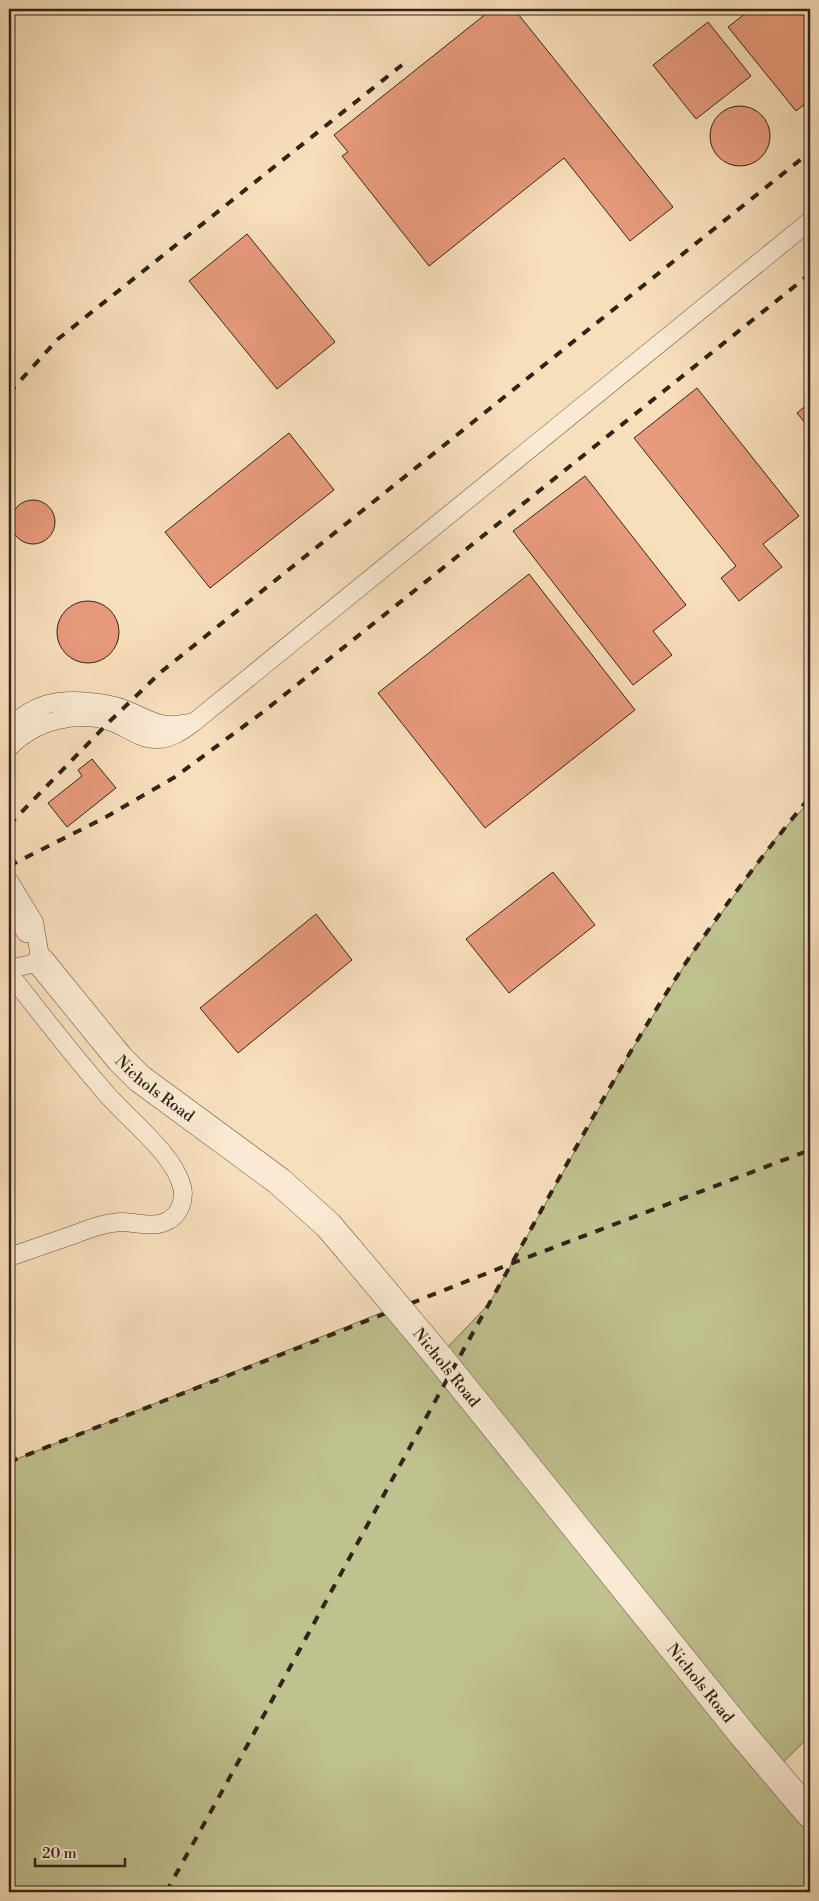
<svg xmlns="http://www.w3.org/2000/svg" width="819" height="1901" viewBox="0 0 819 1901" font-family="'Libre Bodoni',serif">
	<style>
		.green { fill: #bfc18f; stroke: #787253 }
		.building { fill: #e89b7c; stroke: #312417 }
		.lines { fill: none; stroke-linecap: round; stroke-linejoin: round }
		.service-casing { stroke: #635340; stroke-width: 19 }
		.minor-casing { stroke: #635340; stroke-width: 29 }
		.service { stroke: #faead3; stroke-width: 18 }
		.minor { stroke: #faead3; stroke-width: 28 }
		.rail { stroke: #312417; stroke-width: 4; stroke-dasharray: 9 9; stroke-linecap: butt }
		.minor-bridge-casing { stroke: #635340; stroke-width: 29; stroke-linecap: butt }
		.minor-bridge { stroke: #faead3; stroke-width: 28 }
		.labels { text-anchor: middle; stroke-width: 5; stroke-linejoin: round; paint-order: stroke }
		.street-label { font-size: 16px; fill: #312417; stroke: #faead3 }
	</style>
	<rect width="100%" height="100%" fill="#f8dfbc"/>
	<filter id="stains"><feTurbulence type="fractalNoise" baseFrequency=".004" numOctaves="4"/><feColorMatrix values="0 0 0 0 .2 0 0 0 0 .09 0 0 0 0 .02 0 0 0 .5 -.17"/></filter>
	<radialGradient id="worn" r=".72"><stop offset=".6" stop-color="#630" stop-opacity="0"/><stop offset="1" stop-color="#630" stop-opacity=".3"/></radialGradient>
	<path class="green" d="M810 801V1736L774 1771 810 1814V1892H9V1462L398 1306 439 1356 489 1304 633 1048 691 955 776 838Z"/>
	<path class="building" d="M492 9H514L673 207 630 241 564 158 429 266 342 156 348 152 334 135Z
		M751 9H810V100L796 111 728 27Z
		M708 22 751 76 696 119 653 65Z
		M710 136a30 30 0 1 1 60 0a30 30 0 1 1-60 0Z
		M247 234 335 342 277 389 189 281Z
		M697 388 799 516 763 544 782 567 739 601 721 578 736 566 634 438Z
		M810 402V429L797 413Z
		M289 433 334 490 210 588 165 532Z
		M585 476 686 605 653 631 672 655 633 685 513 531Z
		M11 522a22 22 0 1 1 44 0a22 22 0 1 1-44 0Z
		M529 574 635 710 485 828 378 693Z
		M57 632a31 31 0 1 1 62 0a31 31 0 1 1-62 0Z
		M92 759 116 788 67 827 48 803 82 776 78 770Z
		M553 872 595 925 509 993 466 939Z
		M316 914 352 960 238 1053 200 1008Z"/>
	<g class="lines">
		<defs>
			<path id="service" d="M9 727C35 704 56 698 90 702 101 703 114 705 124 709 138 714 152 724 167 725 174 726 183 724 190 723
				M9 748C34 721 77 710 112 722 126 727 140 739 155 739 170 740 182 731 193 723L810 221
				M9 881 34 922 41 962
				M9 904 26 933
				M9 969 41 962
				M9 973C40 1013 71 1053 104 1091 126 1118 174 1153 182 1187 185 1199 180 1214 169 1220 155 1229 136 1222 121 1222 104 1223 89 1229 73 1235 52 1242 30 1250 9 1257"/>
			<g id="minor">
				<path id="s1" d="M41 962 120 1059 139 1078 279 1181 328 1225 351 1252"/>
				<path id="s2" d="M439 1357 743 1735 810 1814"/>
			</g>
		</defs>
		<use href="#service" class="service-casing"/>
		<use href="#minor" class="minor-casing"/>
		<use href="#service" class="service"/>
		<use href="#minor" class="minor"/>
		<path class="rail" d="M9 393 58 339 402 65
			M9 825 110 721 161 672 810 152
			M9 866 106 817 175 777 263 712 810 274
			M9 1462 518 1261 810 1150
			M166 1892C285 1680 398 1465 517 1254 573 1154 627 1051 691 955 728 901 768 848 810 797"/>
		<defs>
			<path id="minor-bridge" d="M351 1252 439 1357"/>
		</defs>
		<use href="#minor-bridge" class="minor-bridge-casing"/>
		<use href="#minor-bridge" class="minor-bridge"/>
	</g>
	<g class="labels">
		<g class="street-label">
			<text dy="6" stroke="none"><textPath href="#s1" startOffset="171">Nichols Road</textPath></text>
			<text transform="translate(447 1367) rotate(51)" y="6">Nichols Road</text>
			<text dy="6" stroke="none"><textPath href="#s2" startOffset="418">Nichols Road</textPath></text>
		</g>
	</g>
	<rect width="819" height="1901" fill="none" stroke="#f8dfbc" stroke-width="30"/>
	<rect x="10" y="10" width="799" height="1881" fill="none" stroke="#312417" stroke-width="2.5"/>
	<rect x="15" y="15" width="789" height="1871" fill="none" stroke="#312417"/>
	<path d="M35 1858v8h90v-8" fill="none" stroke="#312417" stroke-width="2.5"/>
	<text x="42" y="1858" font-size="15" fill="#312417" stroke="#faead3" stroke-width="4" paint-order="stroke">20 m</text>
	<rect width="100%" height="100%" filter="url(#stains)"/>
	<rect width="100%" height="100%" fill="url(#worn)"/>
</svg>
